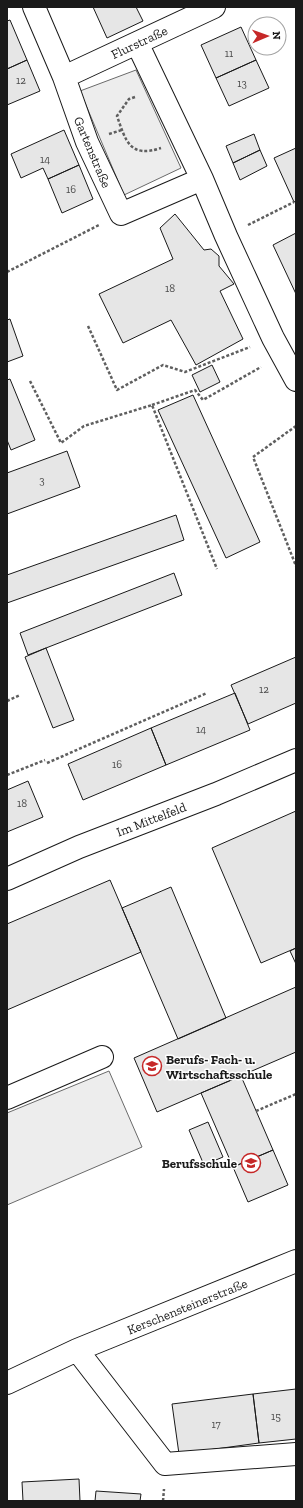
<svg xmlns="http://www.w3.org/2000/svg" width="303" height="1508" viewBox="0 0 303 1508" font-family="'Zilla Slab',serif">
	<style>
		.built { fill: #ededed; stroke: #6a6a6a }
		.building { fill: #e6e6e6; stroke: #1a1a1a }
		.lines { fill: none; stroke-linecap: round; stroke-linejoin: round }
		.minor-casing { stroke: #1a1a1a; stroke-width: 24 }
		.path { stroke: #5f5f5f; stroke-width: 2.5; stroke-dasharray: 3 2; stroke-linecap: butt }
		.minor { stroke: #fff; stroke-width: 22 }
		.labels { text-anchor: middle; stroke-width: 3; stroke-linejoin: round; paint-order: stroke }
		.number-label { font-size: 11px; fill: #4d4d4d }
		.street-label { font-size: 13px; fill: #1a1a1a; stroke: #fff }
		.poi-label { font-size: 13px; font-weight: bold; fill: #1a1a1a; stroke: #fff; text-anchor: start }
	</style>
	<rect width="100%" height="100%" fill="#fff"/>
	<path class="built" d="M136 70 181 168 124 195 80 91Z
		M109 1071 142 1147 7 1205V1113Z"/>
	<path class="building" d="M93 7H136L143 21 107 38Z
		M10 20 27 60 7 69V21Z
		M241 27 256 60 216 78 201 45Z
		M27 60 40 91 7 105V69Z
		M256 60 269 88 229 106 216 78Z
		M64 130 79 165 48 179 43 168 21 178 11 154Z
		M254 134 260 150 233 163 226 146Z
		M296 148V201L294 202 274 158Z
		M260 150 267 166 240 180 233 163Z
		M79 165 93 199 62 213 48 179Z
		M175 214 204 250 211 249 219 256V266L234 284 220 291 243 339 196 365 171 320 123 343 99 294 173 259 160 228Z
		M296 233V294L273 245Z
		M10 319 23 356 7 362V320Z
		M212 365 220 382 200 392 192 375Z
		M10 379 35 440 11 450 7 440V380Z
		M193 395 260 542 226 558 158 410Z
		M67 451 80 487 7 514V473Z
		M176 515 184 540 7 603V575Z
		M174 573 182 595 28 655 20 633Z
		M46 648 74 720 53 728 25 657Z
		M296 657V703L248 724 231 685Z
		M235 693 250 730 166 765 151 728Z
		M151 728 166 765 83 800 68 764Z
		M28 781 43 817 7 832V790Z
		M296 811V948L261 963 212 848Z
		M110 880 141 952 7 1010V924Z
		M171 887 226 1018 178 1039 122 908Z
		M296 948V964L290 951Z
		M296 987V1052L157 1112 134 1058Z
		M241 1076 273 1150 233 1167 201 1093Z
		M208 1122 223 1157 204 1165 189 1130Z
		M273 1150 288 1185 248 1202 233 1167Z
		M296 1389V1439L259 1443 253 1394Z
		M253 1394 259 1443 179 1454 172 1404Z
		M79 1479 80 1501H23L22 1482Z
		M96 1491 141 1494 140 1501H95Z"/>
	<g class="lines">
		<defs>
			<path id="minor" d="M34 7 64 77 87 142 121 214 202 179
				M137 43 202 179 226 236 273 338 296 380
				M64 77 214 7
				M7 879 79 847 216 794 296 760
				M7 1098 102 1057
				M77 1350 165 1464 296 1454
				M7 1383 77 1350 296 1261"/>
		</defs>
		<use href="#minor" class="minor-casing"/>
		<path class="path" d="M135 97 129 99 117 116C126 142 130 158 161 148
			M109 134 122 130
			M248 225 294 202
			M7 272 99 225
			M88 326 117 390 163 365 185 372 250 347
			M30 381 61 443 84 426 152 405 217 569
			M152 405 195 390 203 400 261 367
			M296 426 253 457 296 566
			M7 701 20 695
			M47 763 207 693
			M7 775 45 760
			M256 1111 296 1094
			M163 1501 164 1489"/>
		<use href="#minor" class="minor"/>
	</g>
	<defs>
		<symbol id="school-ring" viewBox="-11 -11 22 22"><circle r="9.5" fill="#fff" stroke="#c62828" stroke-width="1.5"/><path d="M0-5L7-2L0 1L-7-2ZM-4 1L0 2.5L4 1V4Q0 6-4 4Z" fill="#c62828"/></symbol>
	</defs>
	<g fill-rule="evenodd">
		<use href="#school-ring" x="141" y="1055" width="22" height="22"/>
		<use href="#school-ring" x="240" y="1152" width="22" height="22"/>
	</g>
	<g class="labels">
		<g class="number-label">
			<text x="229" y="57">11</text>
			<text x="21" y="84">12</text>
			<text x="242" y="87">13</text>
			<text x="45" y="163">14</text>
			<text x="71" y="193">16</text>
			<text x="170" y="292">18</text>
			<text x="42" y="484">3</text>
			<text x="264" y="693">12</text>
			<text x="201" y="733">14</text>
			<text x="117" y="768">16</text>
			<text x="22" y="807">18</text>
			<text x="276" y="1420">15</text>
			<text x="216" y="1428">17</text>
		</g>
		<g class="street-label">
			<text transform="translate(139 42) rotate(-25)" y="5">Flurstraße</text>
			<text transform="translate(93 152) rotate(67)" y="5">Gartenstraße</text>
			<text transform="translate(151 819) rotate(-21)" y="5">Im Mittelfeld</text>
			<text transform="translate(187 1306) rotate(-22)" y="5">Kerschensteinerstraße</text>
		</g>
		<g class="poi-label">
			<text x="166" y="1064">Berufs- Fach- u.<tspan x="166" dy="15">Wirtschaftsschule</tspan></text>
			<text x="237" y="1168" text-anchor="end">Berufsschule</text>
		</g>
	</g>
	<rect width="303" height="1508" fill="none" stroke="#1a1a1a" stroke-width="16"/>
	<g transform="translate(267 36) rotate(88)"><circle r="19" fill="#ffffff" stroke="#a3a3a3"/>
	<path d="M0-3L7 15L0 10L-7 15Z" fill="#c62828"/>
	<text y="-6" font-size="11" font-weight="bold" text-anchor="middle" fill="#1a1a1a">N</text>
	</g>
</svg>
